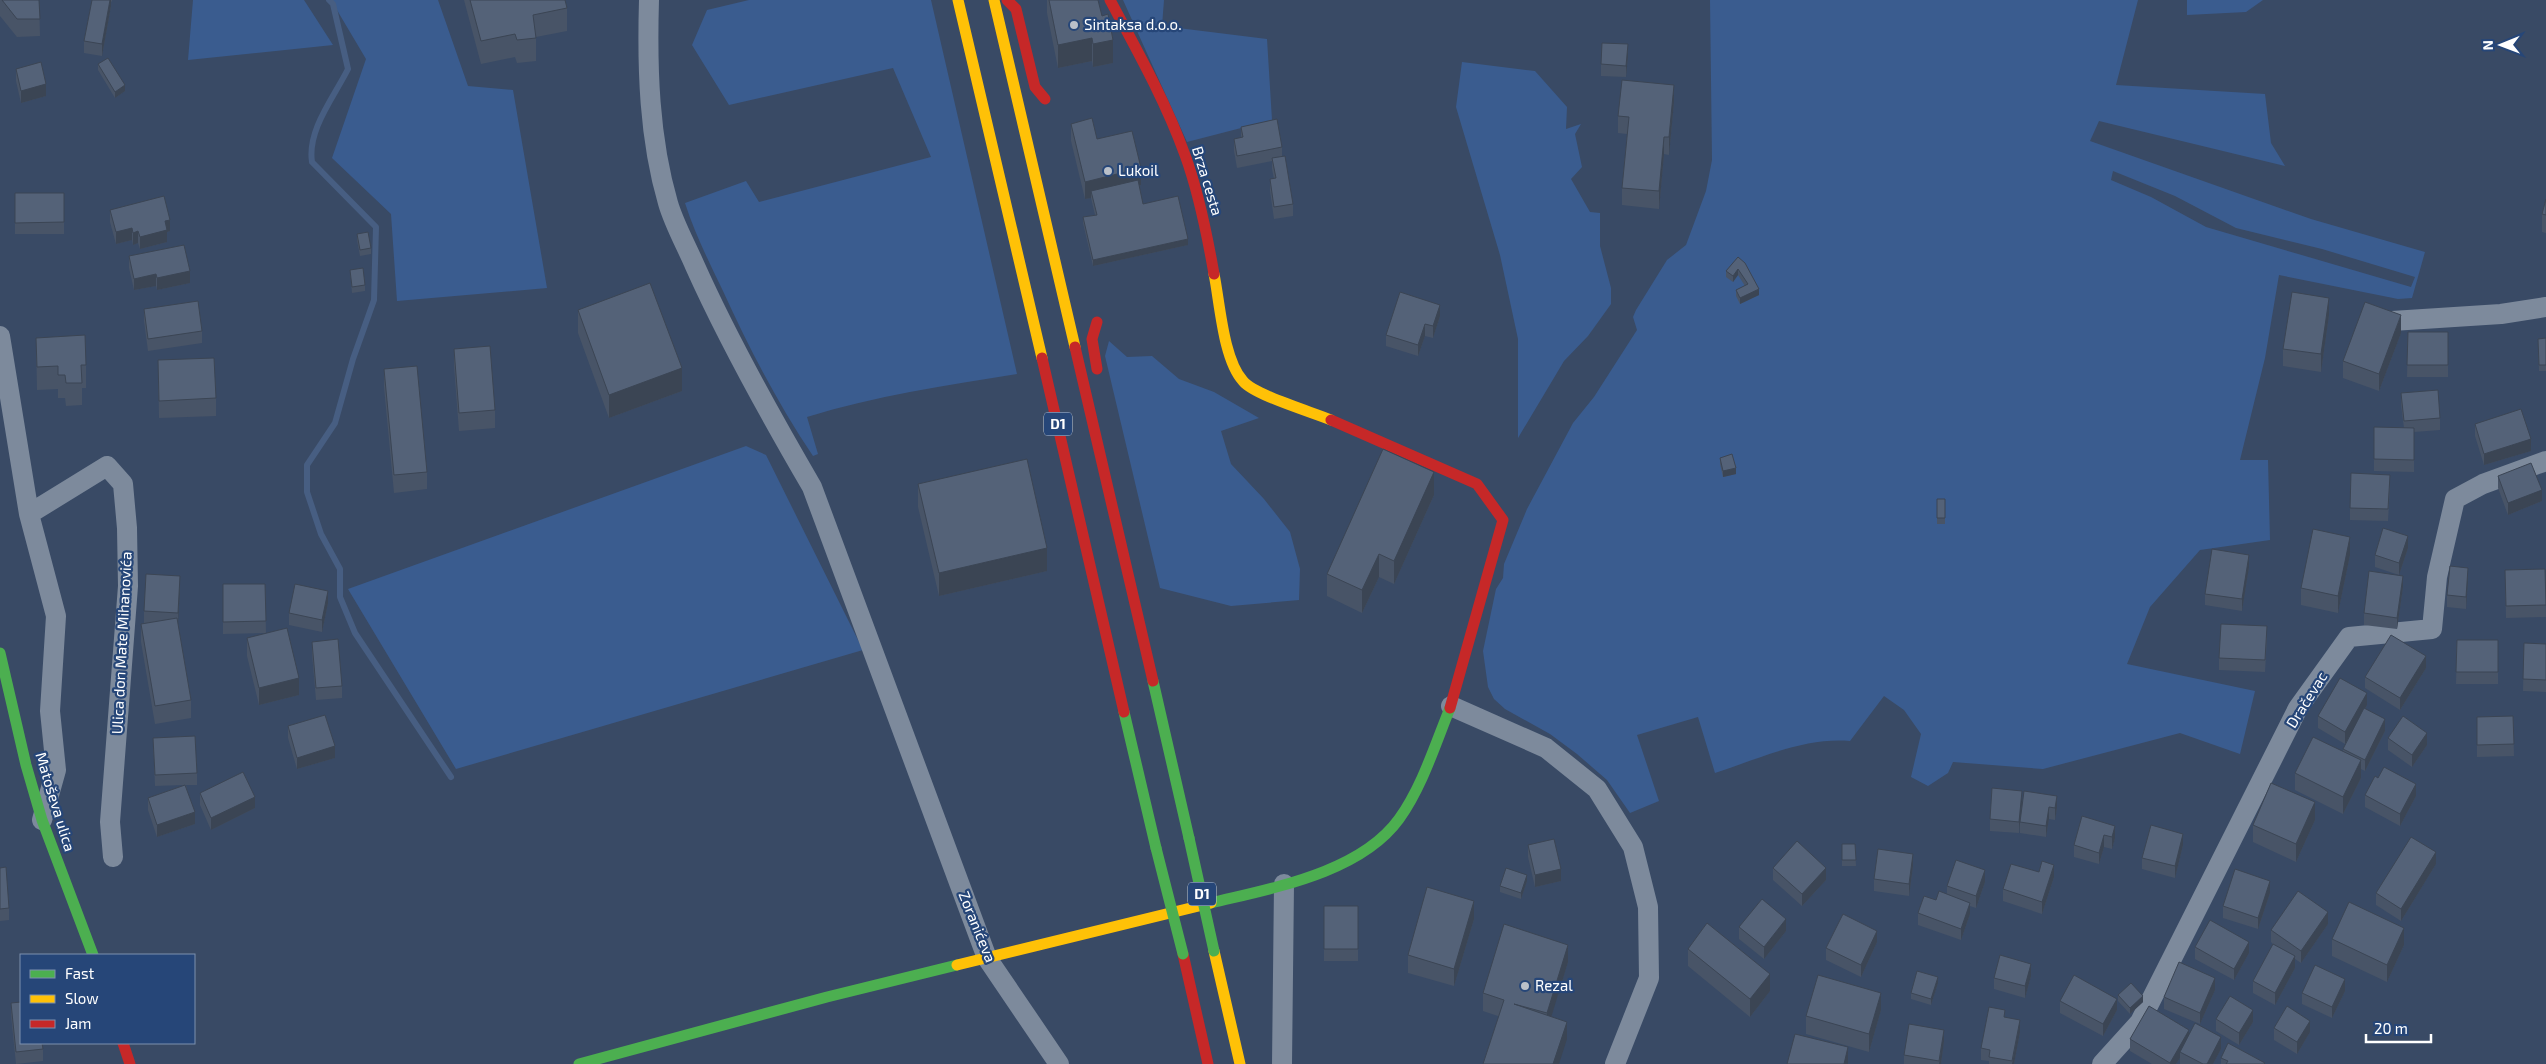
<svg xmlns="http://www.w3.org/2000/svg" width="2546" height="1064" viewBox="0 0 2546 1064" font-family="'Exo 2',sans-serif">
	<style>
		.green { fill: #3a5c8f; fill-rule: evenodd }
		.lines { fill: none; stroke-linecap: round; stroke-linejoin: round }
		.stream { stroke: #475e82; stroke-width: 6 }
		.street { stroke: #7d8a9c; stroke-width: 20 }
		.fast { stroke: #4caf50; stroke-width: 11 }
		.slow { stroke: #ffc107; stroke-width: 11 }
		.jam { stroke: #c62828; stroke-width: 11 }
		.fast-bridge { stroke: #4caf50; stroke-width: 11 }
		.wall { fill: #485467 }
		.shaded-wall { fill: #3b4554 }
		.building { fill: #546278; stroke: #3b4554 }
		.poi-dot { fill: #bac0c9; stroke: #264678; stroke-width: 2 }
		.labels { text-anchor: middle; stroke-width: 4.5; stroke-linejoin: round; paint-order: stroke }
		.shield { fill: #264678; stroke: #bec8d6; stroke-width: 1 }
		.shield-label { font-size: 14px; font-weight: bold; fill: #fff }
		.poi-label { font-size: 15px; fill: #fff; stroke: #264678; text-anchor: start }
		.street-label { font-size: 15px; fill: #fff; stroke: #264678 }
	</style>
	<rect width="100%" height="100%" fill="#394a65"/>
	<path class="green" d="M193 0H304L333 45 188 60Z
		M331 0H438L468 86 513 90 547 288 397 301 391 214 332 158 366 59Z
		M749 0H931L1017 374C947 385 875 396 807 417L818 454 813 456C778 404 749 348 723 291 709 262 695 234 685 203L746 181 759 202 931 157 893 68 729 105 692 45 707 10Z
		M1123 0H1164L1162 26 1267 39 1272 120 1187 142Z
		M1710 0H2138L2116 85 2265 94 2271 143 2285 166 2099 121 2090 141 2311 219 2425 252 2412 298 2398 299 2279 275 2265 358 2240 460H2268L2270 540 2200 550 2150 607 2127 664 2255 691 2240 754 2180 733 2043 769 1953 762 1948 773 1928 786 1911 777 1921 734 1904 710 1884 696 1850 741C1804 737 1758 759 1715 773L1698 717 1637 735 1659 801 1630 813 1607 780 1577 754 1550 734 1505 709 1494 699 1488 687 1483 651 1496 589 1503 578 1504 564 1527 509 1573 423 1594 397 1637 330 1633 317 1636 310 1667 260 1686 245 1706 191 1712 160ZM2113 171 2175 196 2236 228 2322 249 2415 277 2411 287 2206 227 2151 197 2111 180Z
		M2187 0H2263L2246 12 2187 15Z
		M1462 62 1535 71 1567 107 1566 129 1581 124 1575 134 1582 167 1571 179 1590 212 1600 213V246L1611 288V304L1588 336 1564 361 1518 438V339L1500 255 1456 107Z
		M1109 341 1127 357 1152 356 1179 379 1214 392 1259 418 1221 431 1231 464 1264 499 1290 532 1300 569 1299 600 1231 606 1160 588 1105 356Z
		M746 446 766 455 863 650 456 769 348 589Z"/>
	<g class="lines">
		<path class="stream" d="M329 0 333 4 348 69C334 97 307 130 312 162L376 227 374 300 353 359 335 423 307 465V492L321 534 340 569V597L355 633 451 777"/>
		<path class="street" d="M649 0C647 68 649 138 668 203 674 224 686 245 695 266 729 342 770 415 812 487L987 958 1059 1064
			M2392 321 2501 314 2546 307
			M0 336 29 514 56 616 50 711 56 770 42 820
			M29 514 107 466 123 484 127 528 128 586 110 822 113 857
			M1451 706 1546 748 1597 789 1633 847 1648 907 1649 978 1615 1064
			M1282 1064 1284 884
			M2102 1064 2140 1022 2298 708 2349 637 2432 629 2437 577 2455 499 2483 484 2546 461"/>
		<path class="fast" d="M0 653 26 765 42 820 93 955
			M1153 681 1189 838
			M1124 712 1156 848
			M1211 903C1272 888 1360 873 1399 819 1422 787 1435 745 1450 708
			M579 1064 827 997 957 965"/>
		<path class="slow" d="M958 0 1042 358
			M994 0 1075 347
			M1214 274C1220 303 1223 359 1243 381 1254 395 1312 412 1331 420
			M1214 951 1240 1064
			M957 965 1211 903"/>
		<path class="jam" d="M1007 0 1016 9 1035 87 1045 99
			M1110 0C1137 50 1166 102 1185 155 1199 193 1207 234 1214 274
			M1097 322 1092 339 1097 369
			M1075 347 1153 681
			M1042 358 1124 712
			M1331 420 1477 484 1503 520 1450 708
			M1183 954 1208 1064
			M123 1043 130 1064"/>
		<path class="fast-bridge" d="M1189 838 1214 951
			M1156 848 1183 954"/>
	</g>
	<path class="wall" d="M0 0H39L40 36 17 37 0 16Z
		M92 0H112V2L111 1V6L102 56 84 53V41Z
		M464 0H565L567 8V31L536 37V61L517 63 515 57 481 64Z
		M1047 0H1098L1113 63 1093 67 1092 61 1058 68 1047 13Z
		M1628 56 1626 77 1601 76V64Z
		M98 64 125 91 115 98 98 70Z
		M16 69 46 96 21 103 16 81Z
		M1674 102 1669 155 1664 154 1659 209 1622 205V188L1627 134 1618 133V116Z
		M1071 124 1097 139 1141 185 1139 186 1143 204 1188 245 1093 266 1083 223V217L1095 215 1091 198 1085 199 1071 141Z
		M1241 127 1282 147V156L1293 204V216L1274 219 1270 191V179H1274L1272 169V161L1237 168 1234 151V139L1241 138Z
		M15 193H64V234H15Z
		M2546 199V233L2542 232V214Z
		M110 210 170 231 167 232V242L140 249 138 243 133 245 132 240 116 244 110 222Z
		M357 234 371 248V254L360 256 357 240Z
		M129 256 190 283 157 290 156 286 134 290 129 268Z
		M1738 257 1759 295 1740 304 1736 296V290L1745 286 1738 275 1733 282 1726 277V271Z
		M350 270 365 285V291L352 293Z
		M144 309 202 331V343L148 351 144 321Z
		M578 310 682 391 609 418 578 333Z
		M2329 315 2321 372 2283 366V349Z
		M1440 316 1433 338 1425 336 1418 356 1386 346V335Z
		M2408 332H2448V377H2407Z
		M2401 333 2379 391 2343 378V361Z
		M36 338 86 365V388H82V405L66 406 65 398H58V389L37 390Z
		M2546 338V371H2539L2538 339Z
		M454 349 495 410V428L459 431 454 366Z
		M158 360 216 398V416L159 418Z
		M384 369 427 472V489L394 493 384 387Z
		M2401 393 2440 418V430L2414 432V472L2374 471V427L2404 428 2401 405Z
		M2475 424 2531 451 2484 465 2475 436Z
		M1720 458 1736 474 1723 477 1720 464Z
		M2498 476 2542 501 2508 515 2498 488Z
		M918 484 1047 571 939 596 918 507Z
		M2390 487 2388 521 2350 520V508Z
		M1434 495 1394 584 1379 577 1362 613 1327 596V574Z
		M1937 499H1945V524H1937Z
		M2408 548 2399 575 2403 587 2397 629 2364 625V613L2399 575 2375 567V555Z
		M2350 555 2338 613 2301 605V588Z
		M2249 567 2242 611 2205 605V594Z
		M2545 569 2546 617 2506 618 2505 570Z
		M2468 580 2466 609 2447 607V595Z
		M223 584H265L266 633 223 634Z
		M180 588 178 625 191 700V718L155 724 141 642V624L150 623H144V611Z
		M328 603 322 632 289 625V613Z
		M247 638 299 695 259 705 247 656Z
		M2267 638 2265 672 2219 670V658Z
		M2457 640H2498V684H2456Z
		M312 642 342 686V698L316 700 312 654Z
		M2524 643 2546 644V692L2523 691Z
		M2426 668 2400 710 2365 688V677Z
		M2367 705 2365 709 2385 731 2365 771 2361 769V778L2343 814 2295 790V773L2343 752V749L2351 732 2345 744 2318 728V716Z
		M2513 716 2514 756 2477 757V729Z
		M288 726 335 758 297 769 288 738Z
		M153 738 197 773V785H186L195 824 157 837 148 810V798L184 785 155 786Z
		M2388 738 2427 745 2412 767 2388 750Z
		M2024 791 2057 808 2055 820 2049 819 2046 837 2020 833V823L2019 833 1990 831V819L2022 803 2020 820Z
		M200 793 255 808 211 830 200 805Z
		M2365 795 2416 796 2400 826 2365 807Z
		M2082 816 2115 838 2112 849 2104 847 2099 864 2074 857V845Z
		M2315 820 2296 862 2253 842V825Z
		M1842 844H1855L1856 866H1842Z
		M1528 845 1561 881 1535 887 1528 857Z
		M2183 845 2175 878 2142 869V858Z
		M2436 864 2401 921 2376 905V893Z
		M1913 866 1909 896 1874 891V879Z
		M0 868 9 908V920L0 921Z
		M1773 868 1826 880 1802 906 1773 880Z
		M2054 877 2042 914 2003 901V889Z
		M1527 881 1521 899 1500 892V886Z
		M1985 882 1976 908 1970 906V914L1961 940 1918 925V913L1947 894V886Z
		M2270 893 2258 929 2223 918V906Z
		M1324 906H1358V961H1324Z
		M1474 919 1454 986 1408 973V955Z
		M2328 924 2301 963 2295 959V968L2275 1005 2253 993V981L2273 944 2271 942V930Z
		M1739 927 1786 931 1764 959 1739 939Z
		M2332 939 2404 945 2387 982 2332 956Z
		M1877 942 1861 977 1826 960V948Z
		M2195 947 2249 953 2234 980 2195 959Z
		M1688 949 1770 991 1750 1017 1688 966Z
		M1568 962 1551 1016 1567 1039 1483 1011V993Z
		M2031 976 2025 998 1994 989V978Z
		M1938 983 1931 1005 1911 999V993Z
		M2215 990 2200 1024 2164 1009V997Z
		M2345 991 2332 1018 2302 1004V993Z
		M2118 995 2143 1002 2130 1014 2118 1001Z
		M2060 1001 2117 1010 2103 1036 2060 1013Z
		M11 1003 43 1049V1061L16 1064 11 1015Z
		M1881 1010 1869 1052 1806 1034V1016Z
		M2005 1018 2020 1032 2014 1064H1989V1061L1981 1060V1048Z
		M2216 1019 2253 1022 2239 1045 2216 1031Z
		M2274 1028 2310 1032 2297 1054 2274 1040Z
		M2189 1033 2221 1049 2213 1064H2180V1058L2176 1064H2152L2130 1051V1039Z
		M1944 1041 1941 1064H1904V1055Z
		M2221 1058 2265 1064H2221Z"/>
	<path class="shaded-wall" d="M110 0H111V6L102 56V44Z
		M1092 38V61L1058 68V45Z
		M1113 40V63L1093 67V44Z
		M1628 44V56L1626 77V66Z
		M46 84V96L21 103V91Z
		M125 85V91L115 98V92Z
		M1674 85V102L1669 155V137Z
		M1664 137V154L1659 209V191Z
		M1141 168V185L1093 197 1091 191V198L1085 199V182Z
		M170 220V231L167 232V242L140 249V237L165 221Z
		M132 228V240L116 244V232Z
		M138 231V243L133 245V233Z
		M1188 239V245L1093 266V260Z
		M1738 269V275L1733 282V276Z
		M190 271V283L157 290V278Z
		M156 274V286L134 290V279Z
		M1759 289V295L1740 304V298Z
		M2329 298V315L2321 372V354Z
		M1440 305V316L1433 338V326Z
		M2401 315V333L2379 391V374Z
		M1425 324V336L1418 356V345Z
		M682 368V391L609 418V395Z
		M2531 439V451L2484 465V454Z
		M1736 468V474L1723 477V471Z
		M1434 472V495L1394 584V561Z
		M2542 490V501L2508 515V503Z
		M2408 536V548L2399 575V563Z
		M2350 537V555L2338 613V596Z
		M1047 548V571L939 596V573Z
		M1379 554V577L1362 613V590Z
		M2249 555V567L2242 611V599Z
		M2468 568V580L2466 609V597Z
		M180 576V588L178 625V613Z
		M2403 576V587L2397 629V618Z
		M328 591V603L322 632V620Z
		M2426 656V668L2400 710V698Z
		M299 678V695L259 705V688Z
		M2367 693V705L2345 744V732Z
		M2385 719V731L2365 771V760Z
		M2427 733V745L2412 767V755Z
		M335 746V758L297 769V758Z
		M2361 760V778L2343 814V797Z
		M2416 784V796L2400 826V814Z
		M2022 791V803L2019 833V822Z
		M2057 796V808L2055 820V808Z
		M255 797V808L211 830V818Z
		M2315 802V820L2296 862V844Z
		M2049 807V819L2046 837V826Z
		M195 812V824L157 837V825Z
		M2115 826V838L2112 849V837Z
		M2183 834V845L2175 878V866Z
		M2104 835V847L2099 864V853Z
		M2436 852V864L2401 921V909Z
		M1913 854V866L1909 896V884Z
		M2054 865V877L2042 914V902Z
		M1826 868V880L1802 906V894Z
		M1561 869V881L1535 887V875Z
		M1985 870V882L1976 908V896Z
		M1527 875V881L1521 899V893Z
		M2270 881V893L2258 929V918Z
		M1474 901V919L1454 986V969Z
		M1970 903V914L1961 940V929Z
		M2328 912V924L2301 963V951Z
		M1786 919V931L1764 959V947Z
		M2404 928V945L2387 982V965Z
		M1877 931V942L1861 977V965Z
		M2249 942V953L2234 980V969Z
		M1568 945V962L1547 1031V1013Z
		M2295 956V968L2275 1005V993Z
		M2031 964V976L2025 998V986Z
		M1770 974V991L1750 1017V999Z
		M1938 977V983L1931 1005V999Z
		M2215 978V990L2200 1024V1013Z
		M2345 979V991L2332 1018V1007Z
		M1881 993V1010L1869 1052V1034Z
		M2143 996V1002L2130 1014V1008Z
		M2117 999V1010L2103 1036V1024Z
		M2253 1010V1022L2239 1045V1033Z
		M2020 1020V1032L2014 1064H2012Z
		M2310 1021V1032L2297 1054V1042Z
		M1567 1022V1039L1559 1064H1553Z
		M1944 1030V1041L1941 1064H1939Z
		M2189 1030V1042L2180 1052V1058L2176 1064H2170V1063Z
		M2221 1037V1049L2213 1064H2207Z
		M1848 1047V1064H1844Z"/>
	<path class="building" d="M2 0H39L40 19H17Z
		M92 0H110L102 44 84 41Z
		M470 0H565L567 8 533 15 536 38 517 40 515 34 481 41Z
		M1049 0H1098L1102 16 1108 14 1113 40 1093 44 1092 38 1058 45Z
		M1602 43 1628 44 1626 66 1601 64Z
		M108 58 125 85 115 92 98 64Z
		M41 62 46 84 21 91 16 69Z
		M1622 80 1674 85 1669 137H1664L1659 191 1622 188 1629 117 1618 116Z
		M1092 118 1097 139 1132 131 1141 168 1085 182 1071 124Z
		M1277 119 1282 147 1237 156 1234 139 1243 137 1241 127Z
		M1285 156 1293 204 1274 207 1270 179 1276 178 1272 158Z
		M1138 180 1143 204 1178 196 1188 239 1093 260 1083 217 1097 215 1091 191Z
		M15 193H64V222L15 223Z
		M164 196 170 220 165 221 167 230 140 237 138 231 133 233 132 228 116 232 110 210Z
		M2546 199V215L2542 214Z
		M368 232 371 248 360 250 357 234Z
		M184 245 190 271 157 278 156 274 134 279 129 256Z
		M1738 257 1745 263 1759 289 1740 298 1736 290 1748 284 1738 269 1733 276 1726 271Z
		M363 268 365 285 352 287 350 270Z
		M650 283 682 368 609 395 578 310Z
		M1400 292 1440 305 1433 326 1425 324 1418 345 1386 335Z
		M2292 292 2329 298 2321 354 2283 349Z
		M198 301 202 331 148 339 144 309Z
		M2365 302 2401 315 2379 374 2343 361Z
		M2408 332H2448V365H2407Z
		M85 335 86 365H81L82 383H66L65 375H58V366L37 367 36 338Z
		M2546 338V365H2539L2538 339Z
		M490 346 495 410 459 413 454 349Z
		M214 358 216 398 159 401 158 360Z
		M417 366 427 472 394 475 384 369Z
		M2438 390 2440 418 2404 421 2401 393Z
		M2521 409 2531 439 2484 454 2475 424Z
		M2374 427 2414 428V460L2374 459Z
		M1383 449 1434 472 1394 561 1379 554 1362 590 1327 574Z
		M1732 454 1736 468 1723 471 1720 458Z
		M1027 459 1047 548 939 573 918 484Z
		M2531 463 2542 490 2508 503 2498 476Z
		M2351 473 2390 475 2388 509 2350 508Z
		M1937 499H1945V518H1937Z
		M2383 528 2408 536 2399 563 2375 555Z
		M2313 529 2350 537 2338 596 2301 588Z
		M2212 549 2249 555 2242 599 2205 594Z
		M2450 566 2468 568 2466 597 2447 595Z
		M2545 569 2546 605 2506 606 2505 570Z
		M2369 571 2403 576 2397 618 2364 613Z
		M146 574 180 576 178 613 144 611Z
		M223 584H265L266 621 223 622Z
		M295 584 328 591 322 620 289 613Z
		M177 618 191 700 155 706 141 624Z
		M2221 624 2267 626 2265 660 2219 658Z
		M287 628 299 678 259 688 247 638Z
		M2391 635 2426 656 2400 698 2365 677Z
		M338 639 342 686 316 688 312 642Z
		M2457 640H2498V672H2456Z
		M2524 643 2546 644V680L2523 679Z
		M2340 678 2367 693 2345 732 2318 716Z
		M2364 708 2385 719 2365 760 2343 749Z
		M325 715 335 746 297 758 288 726Z
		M2403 716 2427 733 2412 755 2388 738Z
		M2513 716 2514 744 2477 745V717Z
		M195 736 197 773 155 775 153 738Z
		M2313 737 2361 760 2343 797 2295 773Z
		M2384 767 2416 784 2400 814 2365 795 2375 776 2378 778Z
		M243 772 255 797 211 818 200 793Z
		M2271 783 2315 802 2296 844 2253 825Z
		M185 785 195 812 157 825 148 798Z
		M1992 788 2022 791 2019 822 1990 819Z
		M2024 791 2057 796 2055 808 2049 807 2046 826 2020 822Z
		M2082 816 2115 826 2112 837 2104 835 2099 853 2074 845Z
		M2151 825 2183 834 2175 866 2142 858Z
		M2411 837 2436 852 2401 909 2376 893Z
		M1554 839 1561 869 1535 875 1528 845Z
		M1797 841 1826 868 1802 894 1773 868Z
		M1842 844H1855L1856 860H1842Z
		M1878 849 1913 854 1909 884 1874 879Z
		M1956 860 1985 870 1976 896 1947 886Z
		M2042 861 2054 865 2042 902 2003 889 2011 864 2039 872Z
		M6 867 9 908 0 909V868Z
		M1506 868 1527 875 1521 893 1500 886Z
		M2235 869 2270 881 2258 918 2223 906Z
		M1427 887 1474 901 1454 969 1408 955Z
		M1939 891 1970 903 1961 929 1918 913 1924 896 1936 900Z
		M2298 891 2328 912 2301 951 2271 930Z
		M1762 899 1786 919 1764 947 1739 927Z
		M2349 902 2404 928 2387 965 2332 939Z
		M1324 906H1358V949H1324Z
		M1843 914 1877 931 1861 965 1826 948Z
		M2210 920 2249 942 2234 969 2195 947Z
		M1707 923 1770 974 1750 999 1688 949Z
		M1504 924 1568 945 1547 1013 1514 1004 1567 1022 1553 1064H1483L1504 1000 1483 993Z
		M2273 944 2295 956 2275 993 2253 981Z
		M2000 955 2031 964 2025 986 1994 978Z
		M2179 962 2215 978 2200 1013 2164 997Z
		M2315 965 2345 979 2332 1007 2302 993Z
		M1917 971 1938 977 1931 999 1911 993Z
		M1818 975 1881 993 1869 1034 1806 1016Z
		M2074 975 2117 999 2103 1024 2060 1001Z
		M2131 983 2143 996 2130 1008 2118 995Z
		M2230 996 2253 1010 2239 1033 2216 1019Z
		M21 1002V1043H42L43 1049 16 1052 11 1003Z
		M2149 1006 2189 1030 2170 1063 2130 1039Z
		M2287 1006 2310 1021 2297 1042 2274 1028Z
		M1989 1007 2005 1010 2004 1017 2020 1020 2012 1061 1989 1057 1990 1050 1981 1048Z
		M2195 1023 2221 1037 2207 1064H2203L2180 1052Z
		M1909 1024 1944 1030 1939 1061 1904 1055Z
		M1795 1034 1848 1047 1844 1064H1787Z
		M2228 1043 2265 1063 2264 1064H2226L2228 1061 2221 1058Z"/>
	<g class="poi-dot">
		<circle cx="1074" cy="25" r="5"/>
		<circle cx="1108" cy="171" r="5"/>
		<circle cx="1525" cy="986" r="5"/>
	</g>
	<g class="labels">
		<g class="shield">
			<rect x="1044" y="412.5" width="28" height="23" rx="4"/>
			<rect x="1188" y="882.5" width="28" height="23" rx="4"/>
		</g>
		<g class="shield-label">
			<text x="1058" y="429">D1</text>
			<text x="1202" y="899">D1</text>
		</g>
		<g class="poi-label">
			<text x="1084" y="30">Sintaksa d.o.o.</text>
			<text x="1118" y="176">Lukoil</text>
			<text x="1535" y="991">Rezal</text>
		</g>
		<g class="street-label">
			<text transform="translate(1207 181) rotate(73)" y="5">Brza cesta</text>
			<text transform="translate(122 643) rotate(-87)" y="5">Ulica don Mate Mihanovića</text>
			<text transform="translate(2307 700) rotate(-58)" y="5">Dračevac</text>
			<text transform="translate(55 802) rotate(73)" y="5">Matoševa ulica</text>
			<text transform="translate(977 927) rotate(68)" y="5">Zoranićeva</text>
		</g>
	</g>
	<rect x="20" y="954" width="175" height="90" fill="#264678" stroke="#7d90ae"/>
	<rect x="30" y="970" width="25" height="8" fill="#4caf50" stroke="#7d90ae"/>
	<text x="65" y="979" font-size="15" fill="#ffffff">Fast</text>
	<rect x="30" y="995" width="25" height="8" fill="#ffc107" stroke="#7d90ae"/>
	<text x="65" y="1004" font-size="15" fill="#ffffff">Slow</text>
	<rect x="30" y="1020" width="25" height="8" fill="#c62828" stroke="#7d90ae"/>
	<text x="65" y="1029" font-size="15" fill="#ffffff">Jam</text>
	<g transform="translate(2501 45) rotate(269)" stroke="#264678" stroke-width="4" paint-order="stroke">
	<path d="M0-4L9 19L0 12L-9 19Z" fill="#ffffff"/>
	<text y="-8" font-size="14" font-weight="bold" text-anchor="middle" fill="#ffffff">N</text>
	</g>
	<path d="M2366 1034v8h65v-8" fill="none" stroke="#ffffff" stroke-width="2.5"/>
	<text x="2374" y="1034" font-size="15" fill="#ffffff" stroke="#264678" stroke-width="4" paint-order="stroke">20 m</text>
</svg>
